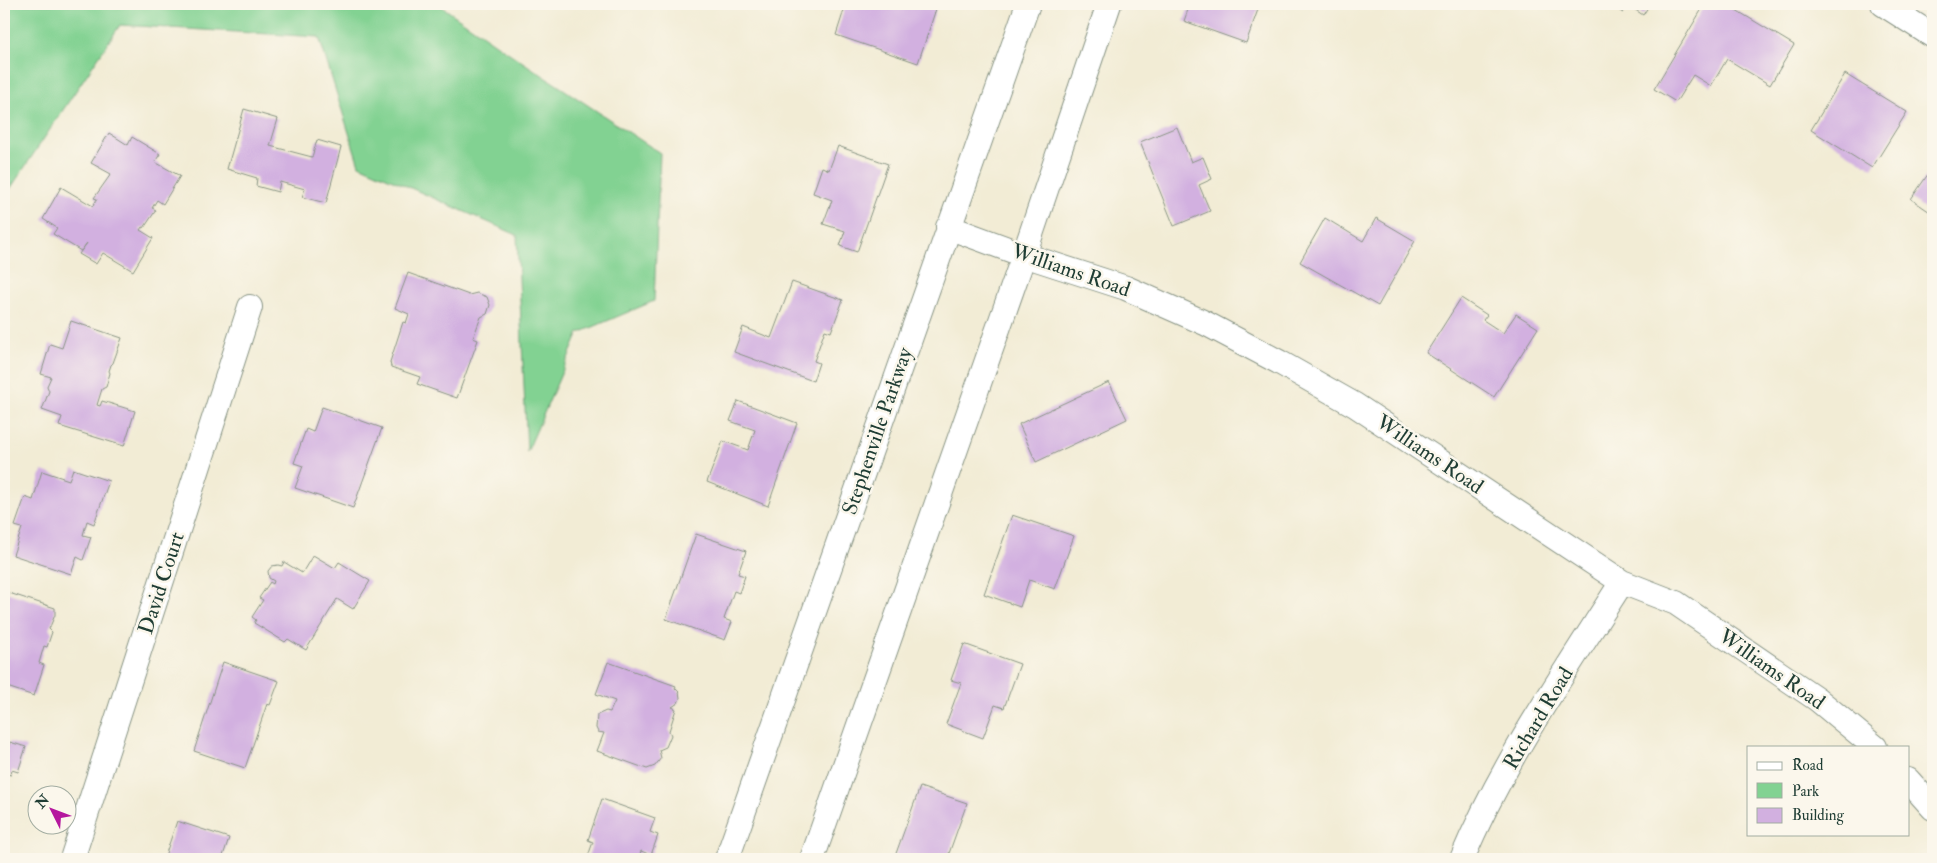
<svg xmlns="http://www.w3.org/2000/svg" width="1937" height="863" viewBox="0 0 1937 863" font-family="'IM FELL Double Pica',serif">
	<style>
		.green { fill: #82d292; stroke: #508863 }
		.building { fill: #d2b0e0 }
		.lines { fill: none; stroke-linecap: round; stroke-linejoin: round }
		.street-casing { stroke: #889484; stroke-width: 26 }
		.street { stroke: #fff; stroke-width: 24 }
		.labels { text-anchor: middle; stroke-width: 5; stroke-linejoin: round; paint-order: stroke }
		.street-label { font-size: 21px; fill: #1f3d34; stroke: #fbf7ec }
	</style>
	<rect width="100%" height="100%" fill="#fbf7ec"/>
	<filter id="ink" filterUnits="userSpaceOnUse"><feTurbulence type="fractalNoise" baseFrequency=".02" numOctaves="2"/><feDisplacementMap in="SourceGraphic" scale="10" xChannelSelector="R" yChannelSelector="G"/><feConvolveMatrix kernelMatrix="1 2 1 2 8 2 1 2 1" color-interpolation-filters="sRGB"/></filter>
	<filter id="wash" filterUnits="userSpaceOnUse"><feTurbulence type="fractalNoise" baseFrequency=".0096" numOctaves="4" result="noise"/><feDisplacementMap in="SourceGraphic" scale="20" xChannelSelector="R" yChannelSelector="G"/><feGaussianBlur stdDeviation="1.12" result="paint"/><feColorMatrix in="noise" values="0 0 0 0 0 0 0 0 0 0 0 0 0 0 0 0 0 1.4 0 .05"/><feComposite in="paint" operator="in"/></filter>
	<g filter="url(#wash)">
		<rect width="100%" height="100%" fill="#f2ecd5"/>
		<path class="green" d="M4 4H438L503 49 660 153 654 301 579 333 527 452 517 235 359 165 319 37 120 25 4 198Z"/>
		<g id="blocks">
			<path class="building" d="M846 4H890L902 8 904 4H920L936 9 918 63 836 35Z
				M1190 4H1260L1246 43 1184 21Z
				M1609 4H1650L1643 15 1628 5 1623 13Z
				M1705 4H1726L1794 45 1770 85 1727 59 1711 86 1693 75 1676 102 1654 89Z
				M1845 74 1907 112 1872 168 1811 130Z
				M244 109 278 119 270 146 312 157 317 140 341 147 326 203 302 197 305 189 280 182 278 192 256 186 257 178 227 169Z
				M1177 127 1191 162 1203 157 1212 179 1199 185 1210 211 1174 226 1140 142Z
				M109 133 128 145 132 137 160 154 155 162 180 176 163 204 157 200 152 208 156 210 144 228 142 227 140 230 153 238 133 271 103 253 96 264 79 254 87 243 81 251 53 234 57 228 43 219 61 187 93 206 97 199 94 198 111 174 91 163Z
				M838 146 888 164 857 252 840 246 845 231 823 224 832 200 813 193 822 167 829 170Z
				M1933 167V214L1911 199Z
				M1325 218 1363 241 1376 218 1415 241 1378 306 1300 262Z
				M408 273 469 295 477 293 487 297 490 305 487 314 481 317 473 338 478 340 457 398 417 384 420 377 391 367 390 362 403 322 406 323 409 314 395 308Z
				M792 282 843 300 831 332 825 330 814 361 819 363 813 381 734 352 743 327 771 338Z
				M1461 298 1487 315 1483 320 1503 333 1516 314 1538 328 1494 397 1426 353Z
				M71 321 122 338 113 363 111 365 109 371 110 373 106 387 102 389 97 405 100 406 102 401 135 411 124 446 59 426 62 417 42 410 49 391 47 386 51 377 41 374 50 344 62 348Z
				M1109 382 1127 419 1036 462 1019 424Z
				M738 401 797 423 768 506 707 482 723 441 748 450 755 430 730 421Z
				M322 407 382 428 353 508 295 488 303 466 294 463 306 429 313 432Z
				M73 469 109 481 94 524 87 521 83 535 91 537 83 560 77 557 71 574 13 555 22 528 15 526 25 497 33 500 42 471 69 480Z
				M1012 515 1074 536 1055 589 1029 580 1020 607 984 594Z
				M696 534 746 551 738 574 745 576 739 593 734 591 724 619 732 622 725 640 666 619Z
				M313 555 335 568 339 562 370 581 353 609 337 599 306 650 288 639 285 642 254 623 256 620 252 617 263 600 259 598 270 582 273 584 274 581 269 578 268 571 272 566 278 565 282 566 284 562 302 573Z
				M6 592 55 608V615L49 629 52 632 47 647 44 646 39 663 44 665 34 696 4 686V598Z
				M964 644 1020 664 1004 708 995 705 983 738 946 724 961 683 951 680Z
				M223 662 279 681 270 705 267 704 245 768 194 751Z
				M608 662 676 686 675 688 679 692 680 698 678 703 672 707 676 709 669 731 671 735 666 747 659 750 661 758 655 766 647 769 597 751 604 733 598 732 596 728 597 715 606 711 610 712 615 701 596 694Z
				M10 742 26 747 18 772 12 770 11 775 7 774 4 784V743L9 745Z
				M920 787 967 803 947 859H894Z
				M602 799 655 818 650 832 658 835 651 855 641 851 638 859H587L593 842 588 840Z
				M177 821 229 838 222 859H164Z"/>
		</g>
	</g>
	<g filter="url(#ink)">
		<use href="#blocks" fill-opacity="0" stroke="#889484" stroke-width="1"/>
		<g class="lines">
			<defs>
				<path id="street" d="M1883 4 1933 36
					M948 227 1024 255 1126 288 1205 323 1279 362 1355 405 1622 582 1676 603 1817 699 1875 747
					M1908 780 1933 808
					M72 859 250 307
					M727 859 1028 4
					M812 859 1024 255 1109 4
					M1462 859C1503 761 1565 672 1622 582"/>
			</defs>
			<use href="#street" class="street-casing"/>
			<use href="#street" class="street"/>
		</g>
	</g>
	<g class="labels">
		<g class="street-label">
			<text transform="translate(1071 270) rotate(19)" y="7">Williams Road</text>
			<text transform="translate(877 431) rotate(-71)" y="7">Stephenville Parkway</text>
			<text transform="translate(1430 454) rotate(34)" y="7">Williams Road</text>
			<text transform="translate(161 583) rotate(-72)" y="7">David Court</text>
			<text transform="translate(1772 669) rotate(35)" y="7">Williams Road</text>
			<text transform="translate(1538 718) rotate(-59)" y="7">Richard Road</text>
		</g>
	</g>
	<rect width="1937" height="863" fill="none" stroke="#fbf7ec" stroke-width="20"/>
	<rect x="1747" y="746" width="162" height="90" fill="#fbf7ec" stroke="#a3ada2"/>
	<rect x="1757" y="762" width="25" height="8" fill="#ffffff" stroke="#a3ada2"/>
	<text x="1792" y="770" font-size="15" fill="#1f3d34">Road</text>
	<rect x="1757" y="783" width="25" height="15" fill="#82d292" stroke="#a3ada2"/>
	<text x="1792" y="796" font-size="15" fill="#1f3d34">Park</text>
	<rect x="1757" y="808" width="25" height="15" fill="#d2b0e0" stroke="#a3ada2"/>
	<text x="1792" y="820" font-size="15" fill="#1f3d34">Building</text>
	<g transform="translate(52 810) rotate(312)"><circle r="24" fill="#fbf7ec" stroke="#a3ada2"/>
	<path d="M0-4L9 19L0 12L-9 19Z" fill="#b5179e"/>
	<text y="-8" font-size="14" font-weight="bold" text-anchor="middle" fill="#1f3d34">N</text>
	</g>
</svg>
